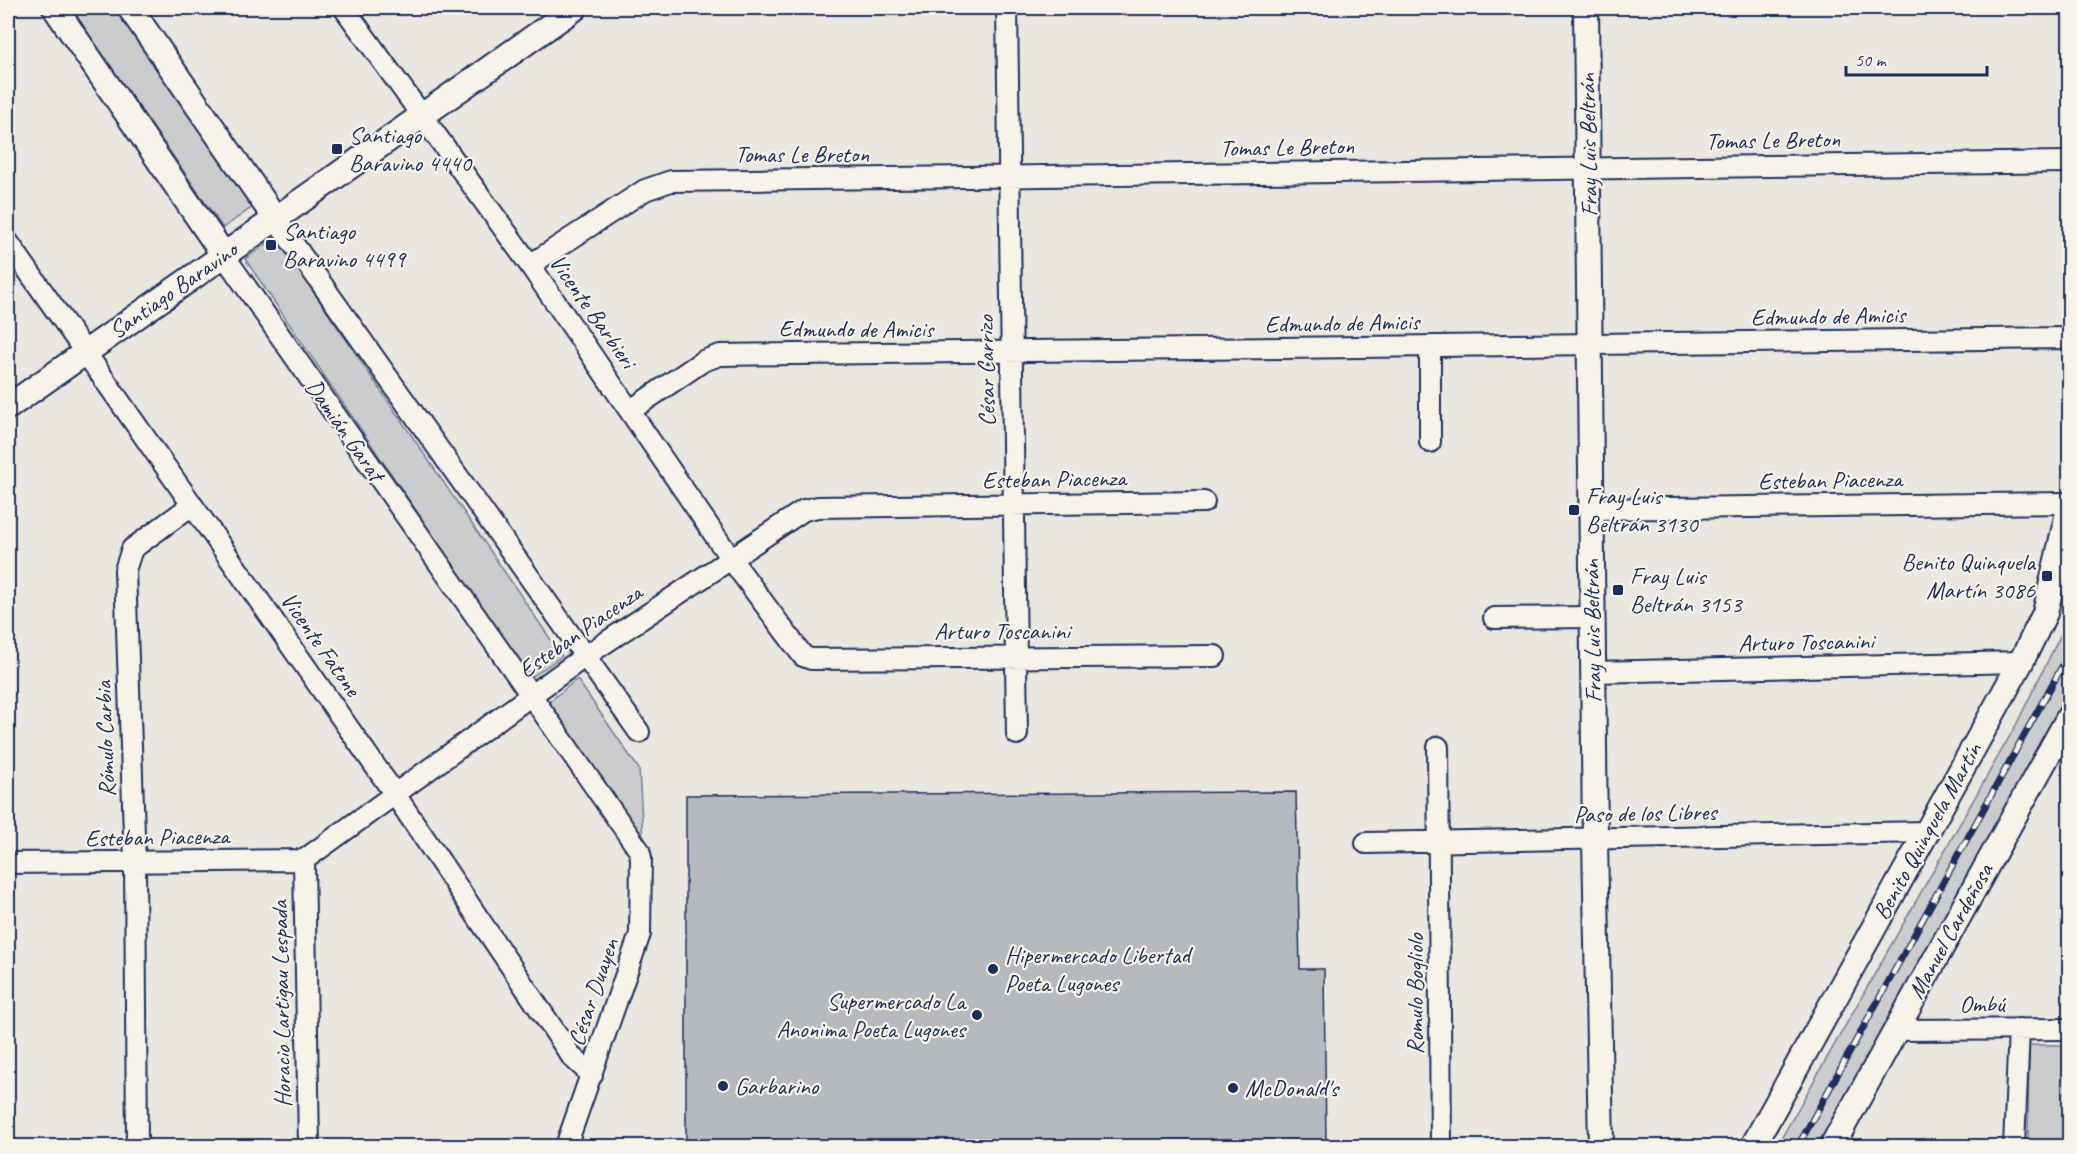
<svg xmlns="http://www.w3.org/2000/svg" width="2077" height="1154" viewBox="0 0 2077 1154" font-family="Caveat,sans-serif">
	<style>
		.green { fill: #cbcccd; stroke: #737e96; stroke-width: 1.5 }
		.building { fill: #b6babf; stroke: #1b2f5e; stroke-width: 1.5 }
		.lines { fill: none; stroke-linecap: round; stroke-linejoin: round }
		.minor-casing { stroke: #1b2f5e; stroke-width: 24 }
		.major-casing { stroke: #1b2f5e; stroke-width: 28 }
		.minor { stroke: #f7f3e8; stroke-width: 20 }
		.major { stroke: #f7f3e8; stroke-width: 24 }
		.rail-casing { stroke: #1b2f5e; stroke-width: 7 }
		.rail { stroke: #f7f3e8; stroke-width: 4.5; stroke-dasharray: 14; stroke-linecap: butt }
		.poi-dot { fill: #1b2f5e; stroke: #f7f3e8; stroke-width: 2 }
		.labels { text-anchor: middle; stroke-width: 4.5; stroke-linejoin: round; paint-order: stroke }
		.poi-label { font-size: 24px; fill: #1b2f5e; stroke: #f7f3e8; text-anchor: start }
		.street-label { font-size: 24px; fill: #1b2f5e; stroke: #f7f3e8 }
	</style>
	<rect width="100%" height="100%" fill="#eae7e0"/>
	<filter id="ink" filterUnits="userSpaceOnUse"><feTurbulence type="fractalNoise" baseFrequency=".0167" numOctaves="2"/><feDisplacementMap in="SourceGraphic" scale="12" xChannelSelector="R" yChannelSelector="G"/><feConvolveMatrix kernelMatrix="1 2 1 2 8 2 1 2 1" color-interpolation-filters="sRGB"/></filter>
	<g filter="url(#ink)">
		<path class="green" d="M70 8H117L254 206 223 228Z
			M276 237 562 656 530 678 245 259Z
			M2069 618V691L1819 1146H1777L2016 725Z
			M577 679 639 769 643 839 545 705Z
			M2029 1045H2069V1146H2028Z"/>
		<path class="building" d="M1296 792 1300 969H1324L1326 1146H686V795Z"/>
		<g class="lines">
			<defs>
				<path id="minor" d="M344 8 530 265 731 559 803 656 811 659 1215 656
					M1007 8 1017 734
					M275 218 639 732
					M8 242 394 793 572 1057 592 1075
					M223 254 639 850 641 858 640 934 566 1146
					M530 265 645 190 671 181 2070 162
					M1430 347V442
					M631 410 703 361 720 355 2070 338
					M1591 509 2070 503
					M1494 618 1592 617
					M1593 672 2021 662
					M1438 747 1441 1146
					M1366 843 1926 832
					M304 860 309 1146
					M8 863 304 860 584 657 804 510 818 507 1204 502
					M1895 1030 2070 1029
					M137 1146 135 863 125 570 132 549 192 505
					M2014 1146 2019 1029"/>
				<path id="major" d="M55 8 223 254
					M130 8 275 218
					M1586 8 1595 840 1601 1146
					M8 407 575 8
					M1753 1146 2021 662 2045 613 2070 504
					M1832 1146 2070 715"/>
			</defs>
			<use href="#minor" class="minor-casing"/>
			<use href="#major" class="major-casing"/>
			<use href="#minor" class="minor"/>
			<use href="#major" class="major"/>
			<defs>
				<path id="rail" d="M1798 1146 2070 652"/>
			</defs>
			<use href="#rail" class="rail-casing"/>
			<use href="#rail" class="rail"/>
		</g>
	</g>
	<g class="poi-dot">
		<rect x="331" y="143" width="12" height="12" rx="3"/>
		<rect x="265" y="239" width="12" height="12" rx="3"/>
		<rect x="1568" y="504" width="12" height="12" rx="3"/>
		<rect x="2041" y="570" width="12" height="12" rx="3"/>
		<rect x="1612" y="584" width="12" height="12" rx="3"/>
		<circle cx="993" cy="969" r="6"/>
		<circle cx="977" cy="1015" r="6"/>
		<circle cx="723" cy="1086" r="6"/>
		<circle cx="1233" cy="1088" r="6"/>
	</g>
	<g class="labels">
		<g class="poi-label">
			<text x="349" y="143">Santiago<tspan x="349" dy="28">Baravino 4440</tspan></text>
			<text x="283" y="239">Santiago<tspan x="283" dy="28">Baravino 4499</tspan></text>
			<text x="1586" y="504">Fray Luis<tspan x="1586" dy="28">Beltrán 3130</tspan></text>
			<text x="2035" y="570" text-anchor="end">Benito Quinquela<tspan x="2035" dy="28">Martín 3086</tspan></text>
			<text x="1630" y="584">Fray Luis<tspan x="1630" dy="28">Beltrán 3153</tspan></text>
			<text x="1005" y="963">Hipermercado Libertad<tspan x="1005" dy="28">Poeta Lugones</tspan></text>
			<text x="965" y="1009" text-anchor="end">Supermercado La<tspan x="965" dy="28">Anonima Poeta Lugones</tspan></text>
			<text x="735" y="1094">Garbarino</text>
			<text x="1245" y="1096">McDonald's</text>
		</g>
		<g class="street-label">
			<text transform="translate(1773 140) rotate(-1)" y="8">Tomas Le Breton</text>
			<text transform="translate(1588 145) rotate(-91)" y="8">Fray Luis Beltrán</text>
			<text transform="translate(1287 147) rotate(-1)" y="8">Tomas Le Breton</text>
			<text x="802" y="162">Tomas Le Breton</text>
			<text transform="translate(173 290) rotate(-35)" y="8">Santiago Baravino</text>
			<text transform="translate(593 311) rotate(55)" y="8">Vicente Barbieri</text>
			<text transform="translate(1828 316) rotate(-1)" y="8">Edmundo de Amicis</text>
			<text transform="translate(1342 323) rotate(-1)" y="8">Edmundo de Amicis</text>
			<text x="856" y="337">Edmundo de Amicis</text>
			<text transform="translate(986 371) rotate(-91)" y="8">César Carrizo</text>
			<text transform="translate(345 430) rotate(55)" y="8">Damián Garat</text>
			<text transform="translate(1054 479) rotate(-1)" y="8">Esteban Piacenza</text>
			<text transform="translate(1830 480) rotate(-1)" y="8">Esteban Piacenza</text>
			<text transform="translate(580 631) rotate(-35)" y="8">Esteban Piacenza</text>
			<text x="1002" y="639">Arturo Toscanini</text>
			<text transform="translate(1592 631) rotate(-91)" y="8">Fray Luis Beltrán</text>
			<text transform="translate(1806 642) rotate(-1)" y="8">Arturo Toscanini</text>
			<text transform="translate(321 644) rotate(55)" y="8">Vicente Fatone</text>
			<text transform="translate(105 739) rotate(-92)" y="8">Rómulo Carbia</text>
			<text transform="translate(1645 813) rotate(-1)" y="8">Paso de los Libres</text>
			<text transform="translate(1927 831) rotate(-61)" y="8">Benito Quinquela Martín</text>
			<text transform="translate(157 837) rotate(-1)" y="8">Esteban Piacenza</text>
			<text transform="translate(1950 931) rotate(-61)" y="8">Manuel Cardeñosa</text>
			<text transform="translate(593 992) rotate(-71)" y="8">César Duayen</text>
			<text transform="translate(1415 994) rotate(-90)" y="8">Romulo Bogliolo</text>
			<text transform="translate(281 1004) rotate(-91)" y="8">Horacio Lartigau Lespada</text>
			<text x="1982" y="1012">Ombú</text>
		</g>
	</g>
	<rect width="2077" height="1154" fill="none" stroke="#f7f3e8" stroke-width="30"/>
	<rect x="15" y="15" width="2047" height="1124" fill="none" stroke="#1b2f5e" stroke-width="2" filter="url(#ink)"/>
	<path d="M1846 66v9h141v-9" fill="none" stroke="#1b2f5e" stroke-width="3"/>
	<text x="1855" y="66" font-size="18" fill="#1b2f5e" stroke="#f7f3e8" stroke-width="4.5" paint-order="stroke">50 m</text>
</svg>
